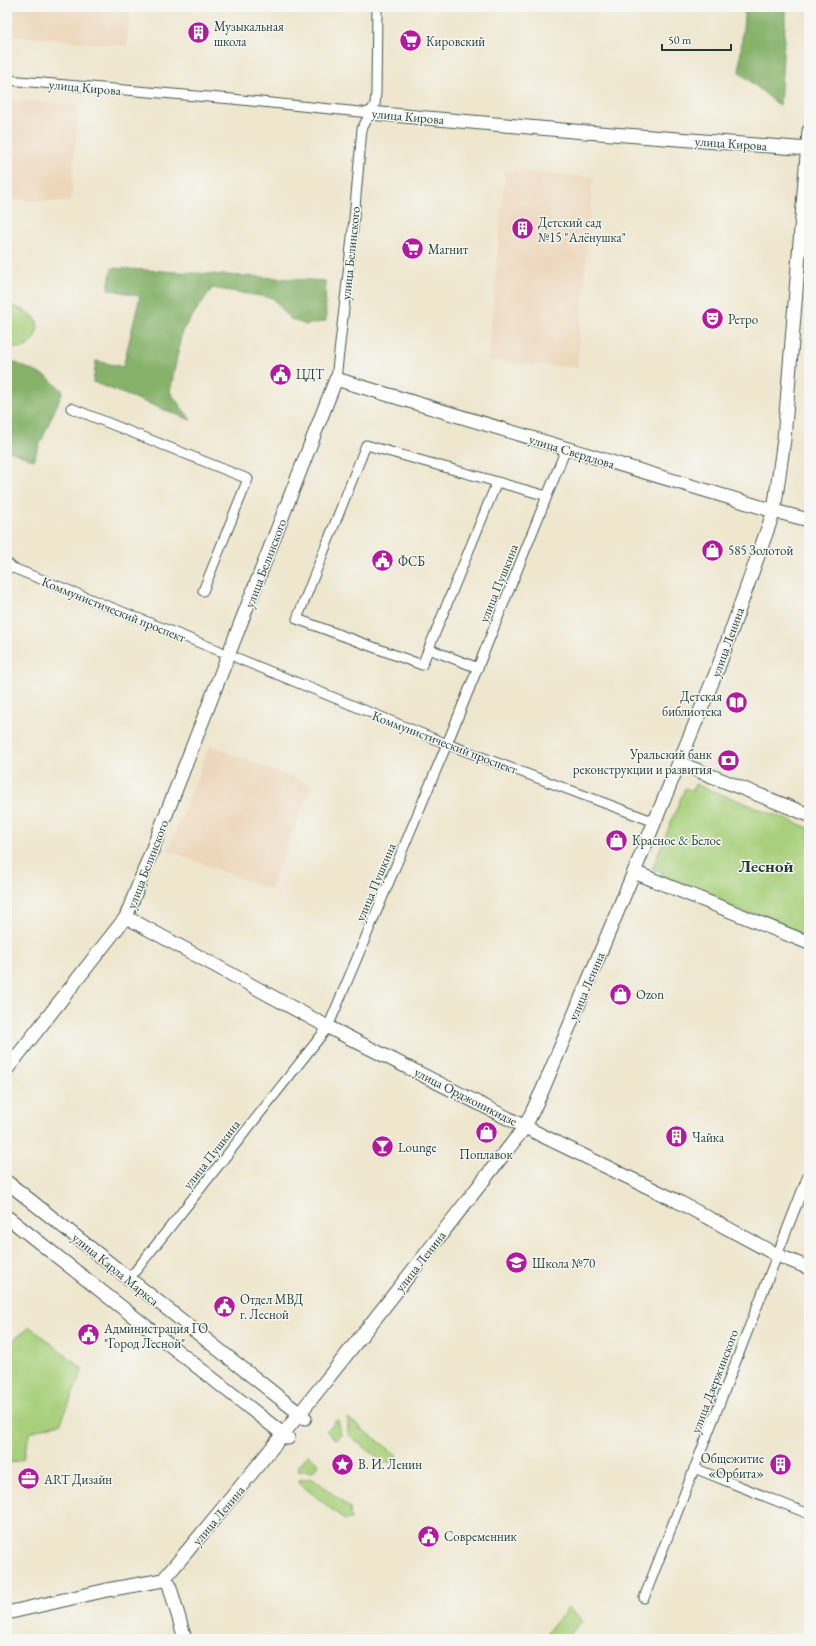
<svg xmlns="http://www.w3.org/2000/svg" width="816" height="1646" viewBox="0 0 816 1646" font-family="'EB Garamond',serif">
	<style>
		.built { fill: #edd7bb }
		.green { fill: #a8d07b; stroke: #648658 }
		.forest { fill: #86b26b; stroke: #527850 }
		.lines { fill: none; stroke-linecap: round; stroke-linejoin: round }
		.street-casing { stroke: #3e564b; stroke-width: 11 }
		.secondary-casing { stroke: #3e564b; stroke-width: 15 }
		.street { stroke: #fff; stroke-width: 9 }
		.secondary { stroke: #fff; stroke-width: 13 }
		.labels { text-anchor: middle; stroke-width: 3; stroke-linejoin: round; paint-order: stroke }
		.poi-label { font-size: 13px; fill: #1f3d34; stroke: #f6f6f2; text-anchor: start }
		.street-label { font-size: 13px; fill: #1f3d34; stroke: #f6f6f2 }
		.district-label { font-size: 17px; font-weight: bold; fill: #1f3d34; stroke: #f6f6f2 }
	</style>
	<rect width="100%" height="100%" fill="#f6f6f2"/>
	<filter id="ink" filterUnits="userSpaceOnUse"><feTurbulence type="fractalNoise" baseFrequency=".025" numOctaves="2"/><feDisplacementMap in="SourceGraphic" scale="8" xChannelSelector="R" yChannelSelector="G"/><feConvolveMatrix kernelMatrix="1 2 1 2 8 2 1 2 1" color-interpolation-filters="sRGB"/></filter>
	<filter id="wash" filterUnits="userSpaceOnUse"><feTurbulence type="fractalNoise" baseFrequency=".012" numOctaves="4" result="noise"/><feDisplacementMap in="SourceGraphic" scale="16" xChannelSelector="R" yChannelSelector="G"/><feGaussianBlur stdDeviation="0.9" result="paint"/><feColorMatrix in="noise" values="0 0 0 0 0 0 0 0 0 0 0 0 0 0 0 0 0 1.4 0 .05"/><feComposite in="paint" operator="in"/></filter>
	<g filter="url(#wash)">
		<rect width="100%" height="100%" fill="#eee6cd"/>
		<path class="built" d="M7 7H130L127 46 7 35Z
			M7 100 78 105 71 202 7 200Z
			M505 170 593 177 577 368 488 361Z
			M210 745 312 786 269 890 168 850Z"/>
		<path class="green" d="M7 304C15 308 29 311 35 318 42 326 34 344 25 347 18 349 13 347 7 345Z
			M695 784 809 828V938L659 879 662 872 652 869 685 788 693 791Z
			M30 1327 83 1369 61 1423 30 1432 23 1459 7 1464V1345Z
			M348 1418 397 1455V1461L384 1463 348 1434Z
			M338 1419 341 1435 336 1440 326 1431Z
			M308 1455 319 1463 313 1471H298L299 1465Z
			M313 1478 350 1508 351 1519 345 1520 300 1484 299 1480Z
			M568 1608 583 1620 566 1639H545L543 1638Z"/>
		<path class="forest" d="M745 7H786L780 106 739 72Z
			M112 268 325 281 326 321 306 325 290 319 273 298 212 288 182 331 170 392 191 420 93 382 96 361 123 367 140 296 108 289Z
			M7 359 47 377 63 391 33 460 7 450Z"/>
	</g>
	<g filter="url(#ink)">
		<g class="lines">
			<defs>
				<path id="street" d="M7 80 232 99 370 113
					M336 379 353 229 362 129 375 104 376 93 377 7
					M71 408 248 479 203 591
					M497 482 422 665 297 619 366 445C426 462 486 479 547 496
					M8 566 220 651
					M429 649 478 668
					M237 658 447 744 655 822
					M129 1279 328 1027 447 744 566 449
					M694 1468 809 1514
					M644 1598 809 1173"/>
				<path id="secondary" d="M370 113 573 131 809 149
					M7 566H8
					M679 763 809 815
					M634 872 809 943
					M126 917 328 1027 543 1136 677 1201 777 1255 809 1268
					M7 1069 126 917 336 379 774 511 809 520
					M7 1182 305 1418
					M7 1217 288 1438
					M169 1584 185 1639
					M7 1613 107 1590 163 1580C288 1432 406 1279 525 1127L543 1089 634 872 718 668 774 511 784 439 809 131"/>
			</defs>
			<use href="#street" class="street-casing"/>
			<use href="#secondary" class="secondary-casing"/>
			<use href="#street" class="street"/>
			<use href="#secondary" class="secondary"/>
		</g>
	</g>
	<defs>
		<symbol id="building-disc" viewBox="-11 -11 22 22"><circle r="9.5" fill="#b5179e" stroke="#f6f6f2"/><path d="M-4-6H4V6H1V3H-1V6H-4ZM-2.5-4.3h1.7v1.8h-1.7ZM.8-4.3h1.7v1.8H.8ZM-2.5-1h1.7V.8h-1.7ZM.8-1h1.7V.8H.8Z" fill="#fff"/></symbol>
		<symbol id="supermarket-disc" viewBox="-11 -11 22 22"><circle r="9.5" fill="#b5179e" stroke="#f6f6f2"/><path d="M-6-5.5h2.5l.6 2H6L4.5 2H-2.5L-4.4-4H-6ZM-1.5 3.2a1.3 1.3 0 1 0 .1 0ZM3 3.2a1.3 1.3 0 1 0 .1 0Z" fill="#fff"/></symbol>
		<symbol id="theatre-disc" viewBox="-11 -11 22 22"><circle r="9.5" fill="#b5179e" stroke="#f6f6f2"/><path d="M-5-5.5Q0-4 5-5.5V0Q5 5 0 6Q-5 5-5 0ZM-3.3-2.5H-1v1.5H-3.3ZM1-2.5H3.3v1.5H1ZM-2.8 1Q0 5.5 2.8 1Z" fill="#fff"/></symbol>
		<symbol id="civic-disc" viewBox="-11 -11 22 22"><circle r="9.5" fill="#b5179e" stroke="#f6f6f2"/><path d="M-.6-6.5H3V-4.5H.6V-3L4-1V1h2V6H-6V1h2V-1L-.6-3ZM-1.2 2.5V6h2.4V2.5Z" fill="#fff"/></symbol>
		<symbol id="shop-disc" viewBox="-11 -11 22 22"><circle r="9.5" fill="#b5179e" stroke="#f6f6f2"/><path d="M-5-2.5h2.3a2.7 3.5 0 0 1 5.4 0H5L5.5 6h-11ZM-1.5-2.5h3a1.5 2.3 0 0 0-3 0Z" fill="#fff"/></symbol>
		<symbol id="library-disc" viewBox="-11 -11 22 22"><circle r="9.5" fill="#b5179e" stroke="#f6f6f2"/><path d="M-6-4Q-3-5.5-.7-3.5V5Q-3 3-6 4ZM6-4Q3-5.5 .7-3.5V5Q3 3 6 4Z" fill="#fff"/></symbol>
		<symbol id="bank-disc" viewBox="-11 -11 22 22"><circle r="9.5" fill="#b5179e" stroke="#f6f6f2"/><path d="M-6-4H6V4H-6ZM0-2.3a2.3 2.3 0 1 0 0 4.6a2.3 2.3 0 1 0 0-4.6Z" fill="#fff"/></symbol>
		<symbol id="bar-disc" viewBox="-11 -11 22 22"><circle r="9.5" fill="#b5179e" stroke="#f6f6f2"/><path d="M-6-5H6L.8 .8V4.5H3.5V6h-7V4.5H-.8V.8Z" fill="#fff"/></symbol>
		<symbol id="school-disc" viewBox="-11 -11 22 22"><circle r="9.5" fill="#b5179e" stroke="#f6f6f2"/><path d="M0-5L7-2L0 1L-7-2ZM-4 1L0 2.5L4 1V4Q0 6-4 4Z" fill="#fff"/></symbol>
		<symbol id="sight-disc" viewBox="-11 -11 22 22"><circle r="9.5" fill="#b5179e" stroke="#f6f6f2"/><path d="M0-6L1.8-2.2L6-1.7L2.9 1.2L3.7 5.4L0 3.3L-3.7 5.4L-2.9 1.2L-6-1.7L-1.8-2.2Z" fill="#fff"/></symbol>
		<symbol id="office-disc" viewBox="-11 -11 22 22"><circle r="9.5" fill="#b5179e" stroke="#f6f6f2"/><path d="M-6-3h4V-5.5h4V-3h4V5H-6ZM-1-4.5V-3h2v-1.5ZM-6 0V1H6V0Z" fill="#fff"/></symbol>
	</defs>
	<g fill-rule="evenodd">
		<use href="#building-disc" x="186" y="20" width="25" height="25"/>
		<use href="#supermarket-disc" x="398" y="28" width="25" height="25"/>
		<use href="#building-disc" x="510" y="216" width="25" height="25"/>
		<use href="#supermarket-disc" x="400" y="236" width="25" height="25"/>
		<use href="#theatre-disc" x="700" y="306" width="25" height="25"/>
		<use href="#civic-disc" x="268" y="362" width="25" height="25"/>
		<use href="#shop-disc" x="700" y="538" width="25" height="25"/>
		<use href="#civic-disc" x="370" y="548" width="25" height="25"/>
		<use href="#library-disc" x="724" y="690" width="25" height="25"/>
		<use href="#bank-disc" x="716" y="748" width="25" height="25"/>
		<use href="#shop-disc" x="604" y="828" width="25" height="25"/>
		<use href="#shop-disc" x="608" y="982" width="25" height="25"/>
		<use href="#shop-disc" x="474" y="1120" width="25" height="25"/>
		<use href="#building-disc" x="664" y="1124" width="25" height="25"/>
		<use href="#bar-disc" x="370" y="1134" width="25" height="25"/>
		<use href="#school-disc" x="504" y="1250" width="25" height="25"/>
		<use href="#civic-disc" x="212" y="1294" width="25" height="25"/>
		<use href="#civic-disc" x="76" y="1322" width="25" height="25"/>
		<use href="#sight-disc" x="330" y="1452" width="25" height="25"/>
		<use href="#building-disc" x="768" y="1452" width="25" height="25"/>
		<use href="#office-disc" x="16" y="1466" width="25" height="25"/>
		<use href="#civic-disc" x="416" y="1524" width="25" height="25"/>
	</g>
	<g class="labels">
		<g class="poi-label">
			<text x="214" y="31">Музыкальная<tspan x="214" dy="15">школа</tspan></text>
			<text x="426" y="46">Кировский</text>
			<text x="538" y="227">Детский сад<tspan x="538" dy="15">№15 "Алёнушка"</tspan></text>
			<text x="428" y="254">Магнит</text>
			<text x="728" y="324">Ретро</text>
			<text x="296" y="379">ЦДТ</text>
			<text x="728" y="555">585 Золотой</text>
			<text x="398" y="566">ФСБ</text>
			<text x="722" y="701" text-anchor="end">Детская<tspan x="722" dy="15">библиотека</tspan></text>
			<text x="712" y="759" text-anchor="end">Уральский банк<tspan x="712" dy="15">реконструкции и развития</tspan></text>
			<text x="632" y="845">Красное &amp; Белое</text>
			<text x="636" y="999">Ozon</text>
			<text x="692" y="1142">Чайка</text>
			<text x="398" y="1152">Lounge</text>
			<text x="486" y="1159" text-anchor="middle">Поплавок</text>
			<text x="532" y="1268">Школа №70</text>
			<text x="240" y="1304">Отдел МВД<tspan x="240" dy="15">г. Лесной</tspan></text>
			<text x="104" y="1333">Администрация ГО<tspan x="104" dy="15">"Город Лесной"</tspan></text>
			<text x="764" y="1463" text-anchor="end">Общежитие<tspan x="764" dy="15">«Орбита»</tspan></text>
			<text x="358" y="1469">В. И. Ленин</text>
			<text x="44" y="1484">ART Дизайн</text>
			<text x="444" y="1541">Современник</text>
		</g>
		<g class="street-label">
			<text transform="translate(85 87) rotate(5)" y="5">улица Кирова</text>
			<text transform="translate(408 116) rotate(5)" y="5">улица Кирова</text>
			<text transform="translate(731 143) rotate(4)" y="5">улица Кирова</text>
			<text transform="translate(350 253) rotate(-84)" y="5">улица Белинского</text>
			<text transform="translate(572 451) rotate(17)" y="5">улица Свердлова</text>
			<text transform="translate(265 563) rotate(-69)" y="5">улица Белинского</text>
			<text transform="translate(498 583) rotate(-68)" y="5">улица Пушкина</text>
			<text transform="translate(114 609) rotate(22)" y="5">Коммунистический проспект</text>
			<text transform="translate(727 642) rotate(-70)" y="5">улица Ленина</text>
			<text transform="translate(445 742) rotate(21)" y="5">Коммунистический проспект</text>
			<text transform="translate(147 864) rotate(-69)" y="5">улица Белинского</text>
			<text transform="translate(375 882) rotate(-67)" y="5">улица Пушкина</text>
			<text transform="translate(586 986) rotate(-67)" y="5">улица Ленина</text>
			<text transform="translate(466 1096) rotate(27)" y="5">улица Орджоникидзе</text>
			<text transform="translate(211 1154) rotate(-52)" y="5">улица Пушкина</text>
			<text transform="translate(420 1261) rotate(-52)" y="5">улица Ленина</text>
			<text transform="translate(116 1269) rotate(39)" y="5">улица Карла Маркса</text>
			<text transform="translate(714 1381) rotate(-69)" y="5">улица Дзержинского</text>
			<text transform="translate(218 1515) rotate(-50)" y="5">улица Ленина</text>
		</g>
		<g class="district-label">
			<text x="766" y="872">Лесной</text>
		</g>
	</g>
	<rect width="816" height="1646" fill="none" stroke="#f6f6f2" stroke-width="24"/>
	<path d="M662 44v6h69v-6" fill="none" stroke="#1f3d34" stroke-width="2"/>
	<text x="668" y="44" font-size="12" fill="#1f3d34" stroke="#f6f6f2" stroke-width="3" paint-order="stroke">50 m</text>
</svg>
